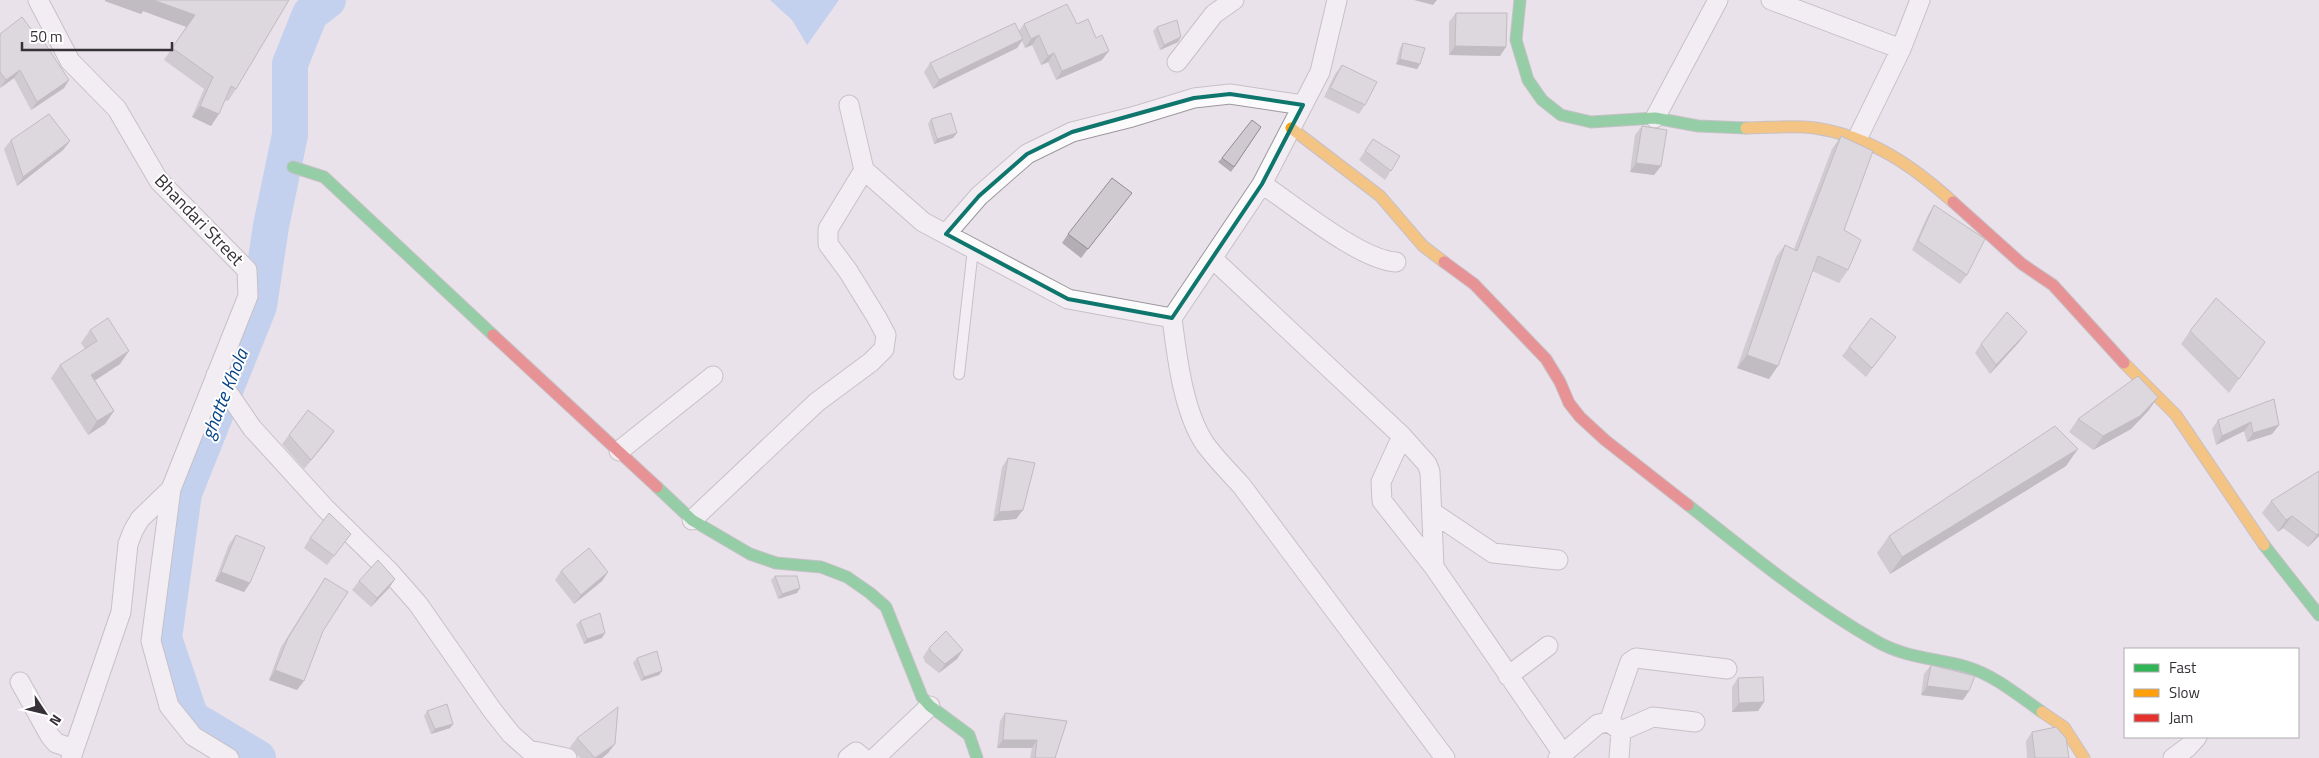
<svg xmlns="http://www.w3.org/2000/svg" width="2319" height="758" viewBox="0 0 2319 758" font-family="'Titillium Web',sans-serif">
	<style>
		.water { fill: #96bdf4 }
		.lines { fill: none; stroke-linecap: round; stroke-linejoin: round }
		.river { stroke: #96bdf4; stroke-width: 36 }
		.lane-casing { stroke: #9d989e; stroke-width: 12 }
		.street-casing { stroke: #9d989e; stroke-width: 21 }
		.fast-casing { stroke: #9d989e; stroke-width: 13 }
		.slow-casing { stroke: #9d989e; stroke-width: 13 }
		.jam-casing { stroke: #9d989e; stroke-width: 13 }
		.lane { stroke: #fcfbfc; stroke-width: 10 }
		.street { stroke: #fcfbfc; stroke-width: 19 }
		.fast { stroke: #30b455; stroke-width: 11 }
		.slow { stroke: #ff9f0a; stroke-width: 11 }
		.jam { stroke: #e5322d; stroke-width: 11 }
		.wall { fill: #b2aeb3 }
		.shaded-wall { fill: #918d92 }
		.building { fill: #cfcad0; stroke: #918d92 }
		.marked { fill: none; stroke: #0f766e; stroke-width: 4; stroke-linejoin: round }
		.labels { text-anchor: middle; stroke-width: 4; stroke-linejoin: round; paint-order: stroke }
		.street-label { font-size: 18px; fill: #363137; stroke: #fff }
		.water-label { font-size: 19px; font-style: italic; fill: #074486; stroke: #fff }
	</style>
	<rect width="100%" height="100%" fill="#e9e2ea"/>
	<path class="water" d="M770 0H839L807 45 792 20Z"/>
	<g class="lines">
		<path class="river" d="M258 758 191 718 164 638 184 493 259 306 271 226 290 135V64L310 14 328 0"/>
		<defs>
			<path id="lane" d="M959 374 973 249"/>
			<path id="street" d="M38 0 70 61 117 109 159 181 247 270 248 296 171 489 151 641 169 706 193 736 229 758
				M1337 0 1320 72 1262 184 1172 318C1177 357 1183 411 1205 444 1216 459 1229 472 1241 485L1445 758
				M1771 0 1901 49
				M1177 62 1214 14 1234 0
				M849 105 864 170 923 222 1068 299 1172 318
				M1655 118 1718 0
				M1857 139 1901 49 1920 0
				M1262 184C1294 205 1360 260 1396 262
				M946 234 979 196 1027 154 1072 132 1132 117 1194 98 1230 94 1303 105
				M1213 259 1402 436 1427 464 1430 472 1434 567
				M216 375 252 428 325 508 389 571 418 604 492 710 511 734 529 750 567 758
				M1402 436 1381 482 1382 501 1434 567 1563 754
				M619 451 713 376
				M1432 512 1493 553 1558 560
				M692 520 817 402 871 362 884 349 886 335 877 318 848 271 828 244V229L864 170
				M1508 676 1548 646
				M20 682 50 736 56 743 74 749
				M1609 722 1630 662 1636 658 1727 669
				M1621 731 1653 717 1695 722
				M71 758 121 612 128 544 133 531 140 519 171 489
				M848 758 856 752 863 758
				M875 758 930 706
				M1558 758 1598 724 1609 722 1621 731
				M1619 758 1621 731
				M2173 758 2188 747 2197 737"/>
			<path id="fast" d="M1520 0 1516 40 1528 80 1542 100 1561 115 1591 122 1655 118 1698 126 1746 128
				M293 167 324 177 493 335
				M657 487 692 520 750 554 776 563 821 567 847 577 870 593 886 607 922 697 930 706 969 735 977 758
				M1688 505C1749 553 1809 603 1876 641 1905 658 1936 658 1967 667 1994 675 2019 696 2042 712
				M2264 545 2319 615"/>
			<path id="slow" d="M1291 128 1380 196 1423 246 1444 262
				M1746 128C1768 128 1793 125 1815 128 1870 136 1913 166 1953 202
				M2124 363 2176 415 2264 545
				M2042 712 2064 727 2084 758"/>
			<path id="jam" d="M1953 202 2022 264 2053 285 2124 363
				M1444 262 1474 284 1546 359 1560 382 1569 403 1580 417 1605 440 1688 505
				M493 335 657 487"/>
		</defs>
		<use href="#lane" class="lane-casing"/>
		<use href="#street" class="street-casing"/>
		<use href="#fast" class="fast-casing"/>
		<use href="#slow" class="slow-casing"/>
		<use href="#jam" class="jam-casing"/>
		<use href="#lane" class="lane"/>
		<use href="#street" class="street"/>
		<use href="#fast" class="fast"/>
		<use href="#slow" class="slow"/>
		<use href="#jam" class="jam"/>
	</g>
	<path class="wall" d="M105 0H289L236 89 228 101 225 100 211 126 192 117 204 89 164 60 186 27 143 11 141 14 105 1Z
		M1456 13 1500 56 1449 55V22Z
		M1024 24H1077L1102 60 1056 80 1048 62 1041 65 1032 45 1025 48 1022 41 1017 48 933 89 924 72 930 63 1019 31Z
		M1157 27 1178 42 1160 50 1153 31Z
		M0 34 69 80 64 88 31 110 14 78 0 88Z
		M1403 43 1420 64 1417 69 1396 64 1400 48Z
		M1342 65 1365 105 1359 114 1324 97 1335 74Z
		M931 119 953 138 934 144 928 124Z
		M1642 126 1661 166 1654 175 1630 172 1635 135Z
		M1261 127 1231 172 1218 162 1222 158Z
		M1841 136 1844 230 1848 270 1839 283 1812 271 1769 379 1737 368 1776 257 1785 245 1794 249 1832 149Z
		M1373 139 1400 156 1385 180 1359 160Z
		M11 140 70 141 63 150 17 186 4 149Z
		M1125 202 1081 258 1062 243 1068 234Z
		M1934 205 1967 275 1960 284 1912 250 1928 215Z
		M90 330 120 364 95 380 114 411 105 424 88 435 51 378 60 365 85 349 81 343Z
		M2190 331 2265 342 2229 393 2181 344Z
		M2020 341 1990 374 1975 353 1981 344Z
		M1889 346 1866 377 1842 356 1849 347Z
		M2274 399 2279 425 2272 434 2247 442 2244 431 2216 445 2212 429 2218 420Z
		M2149 410 2131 429 2093 450 2069 432 2078 419Z
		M334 431 304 469 282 444 289 435Z
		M1008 458 1023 510 1016 519 993 521 1002 467Z
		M2066 466 1890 574 1877 553 1889 536Z
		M2319 471V536L2308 547 2283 528 2278 532 2262 513 2271 501Z
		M351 534 327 565 304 548 310 538Z
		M236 535 250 583 244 592 215 581 229 544Z
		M561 571 608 572 602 581 574 604 555 580Z
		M775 576 800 588 797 593 778 599 771 580Z
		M325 578 323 631 297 690 269 680 281 647Z
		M395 579 389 588 371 607 352 590 359 581Z
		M580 621 602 638 584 644 576 625Z
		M929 648 957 659 939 673 925 662 923 657Z
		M637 658 662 671 659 675 641 681 633 663Z
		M1931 665 1963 700 1921 695 1924 674Z
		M1738 678 1764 702 1758 711 1732 712V687Z
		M427 711 453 724 450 728 431 734 424 716Z
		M1005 713 1067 721 1055 758H1030L1032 748H997L1000 721Z
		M2032 732 2069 758H2027L2026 741Z
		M577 738 615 744 608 753 602 758H580L570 747Z"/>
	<path class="shaded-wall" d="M105 0H153L195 15 187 27 143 11 141 14 105 1Z
		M1414 0H1437L1433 5Z
		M1039 35 1032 45 1025 48 1031 39Z
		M1181 37 1178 42 1160 50 1164 45Z
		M1023 39 1017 48 933 89 939 80Z
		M1455 46 1506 47 1500 56 1449 55Z
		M1109 51 1102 60 1056 80 1062 71Z
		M1054 53 1048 62 1041 65 1048 56Z
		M1400 59 1420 64 1417 69 1396 64Z
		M20 70 14 78 0 88 6 80Z
		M69 80 64 88 31 110 37 102Z
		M200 106 219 114 211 126 192 117Z
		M957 133 953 138 934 144 937 139Z
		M70 141 63 150 17 186 23 177Z
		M1636 163 1661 166 1654 175 1630 172Z
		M2027 332 2020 341 1990 374 1996 365Z
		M129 351 120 364 82 389 91 375Z
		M1747 355 1778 366 1769 379 1737 368Z
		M2158 397 2149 410 2131 429 2093 450 2103 436Z
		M114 411 105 424 88 435 97 421Z
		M2251 422 2244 431 2216 445 2222 436Z
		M2279 425 2272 434 2247 442 2253 433Z
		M334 431 328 440 304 469 311 460Z
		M2078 449 2066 466 1890 574 1902 557Z
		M1023 510 1016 519 993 521 999 512Z
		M2292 516 2283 528 2278 532 2286 520Z
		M2319 533V536L2308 547 2317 535Z
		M221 572 250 583 244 592 215 581Z
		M608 572 602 581 574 604 581 595Z
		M395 579 389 588 371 607 377 598Z
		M800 588 797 593 778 599 782 594Z
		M605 633 602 638 584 644 587 639Z
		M963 650 957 659 939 673 945 664Z
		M275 670 304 681 297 690 269 680Z
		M662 671 659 675 641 681 644 677Z
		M1927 686 1969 691 1963 700 1921 695Z
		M1764 702 1758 711 1732 712 1739 703Z
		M453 724 450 728 431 734 435 729Z
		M1003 740H1037L1032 748H997Z
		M615 744 608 753 602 758H595Z"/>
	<path class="building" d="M153 0H289L236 89 231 86 219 114 200 106 213 77 172 48 195 15Z
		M1067 4 1077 24 1088 19 1096 38 1102 35 1109 51 1062 71 1054 53 1048 56 1039 35 1031 39 1024 24Z
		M1456 13H1507L1506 47 1455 46Z
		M22 17 38 38 40 36 69 80 37 102 20 70 6 80 0 72V34Z
		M1177 20 1181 37 1164 45 1157 27Z
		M1015 23 1023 39 939 80 930 63Z
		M1403 43 1425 48 1420 64 1400 59Z
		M1342 65 1377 82 1365 105 1330 88Z
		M951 113 957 133 937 139 931 119Z
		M49 114 70 141 23 177 11 140Z
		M1252 120 1261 127 1234 167 1222 158Z
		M1642 126 1667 130 1661 166 1636 163Z
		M1841 136 1873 151 1844 230 1861 240 1848 270 1818 256 1778 366 1747 355 1785 245 1797 251Z
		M1373 139 1400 156 1391 171 1365 151Z
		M1112 178 1132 193 1088 249 1068 234Z
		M1934 205 1985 239 1967 275 1918 241Z
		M2216 298 2265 342 2239 379 2190 331Z
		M2007 312 2027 332 1996 365 1981 344Z
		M108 318 129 351 91 375 114 411 97 421 60 365 97 341 90 330Z
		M1871 318 1896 337 1872 368 1849 347Z
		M2138 376 2158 397 2140 416 2103 436 2078 419Z
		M2274 399 2279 425 2253 433 2251 422 2222 436 2218 420Z
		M308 410 334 431 311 460 289 435Z
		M2055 426 2078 449 1902 557 1889 536Z
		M1008 458 1035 463 1023 510 999 512Z
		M2319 471V533L2317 535 2292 516 2286 520 2271 501Z
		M329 513 351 534 334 556 310 538Z
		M236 535 265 547 250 583 221 572Z
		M589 548 608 572 581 595 561 571Z
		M378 560 395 579 377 598 359 581Z
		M775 576H797L800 588 782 594Z
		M325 578 348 592 323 631 304 681 275 670 288 638Z
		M600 613 605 633 587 639 580 621Z
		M946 631 963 650 945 664 931 652 929 648Z
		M657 651 662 671 644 677 637 658Z
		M1931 665 1975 676 1969 691 1927 686Z
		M1763 677 1764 702 1739 703 1738 678Z
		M447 704 453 724 435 729 427 711Z
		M618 707 615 744 595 758 577 738Z
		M1005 713 1067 721 1055 758H1035L1037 740H1003Z
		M2056 727 2066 738 2069 758H2035L2032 732Z"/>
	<path d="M0 0H2319V758H0ZM1230 94 1303 105 1262 184 1172 318 1068 299 946 234 979 196 1027 154 1072 132 1194 98Z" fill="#e9e2ea" fill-opacity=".55" fill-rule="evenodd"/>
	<path class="marked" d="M1230 94 1303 105 1262 184 1172 318 1068 299 946 234 979 196 1027 154 1072 132 1194 98Z"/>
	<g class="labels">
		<g class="street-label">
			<text transform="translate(199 220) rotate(46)" y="6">Bhandari Street</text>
		</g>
		<g class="water-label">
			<text transform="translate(224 394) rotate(-68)" y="7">ghatte Khola</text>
		</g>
	</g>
	<rect x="2124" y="648" width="175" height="90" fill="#ffffff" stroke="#afadaf"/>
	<rect x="2134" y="664" width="25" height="8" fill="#30b455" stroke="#afadaf"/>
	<text x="2169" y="673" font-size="15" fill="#363137">Fast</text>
	<rect x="2134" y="689" width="25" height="8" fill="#ff9f0a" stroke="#afadaf"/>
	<text x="2169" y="698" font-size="15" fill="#363137">Slow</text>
	<rect x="2134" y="714" width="25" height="8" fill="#e5322d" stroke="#afadaf"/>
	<text x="2169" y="723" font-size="15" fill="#363137">Jam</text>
	<g transform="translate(45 713) rotate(125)" stroke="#ffffff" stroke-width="4" paint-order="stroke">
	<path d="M0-4L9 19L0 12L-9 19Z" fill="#363137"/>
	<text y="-8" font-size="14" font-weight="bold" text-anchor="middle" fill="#363137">N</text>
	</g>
	<path d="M22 42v8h150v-8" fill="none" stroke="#363137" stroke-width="2.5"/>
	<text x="30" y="42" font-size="15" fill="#363137" stroke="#ffffff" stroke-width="4" paint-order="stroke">50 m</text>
</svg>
